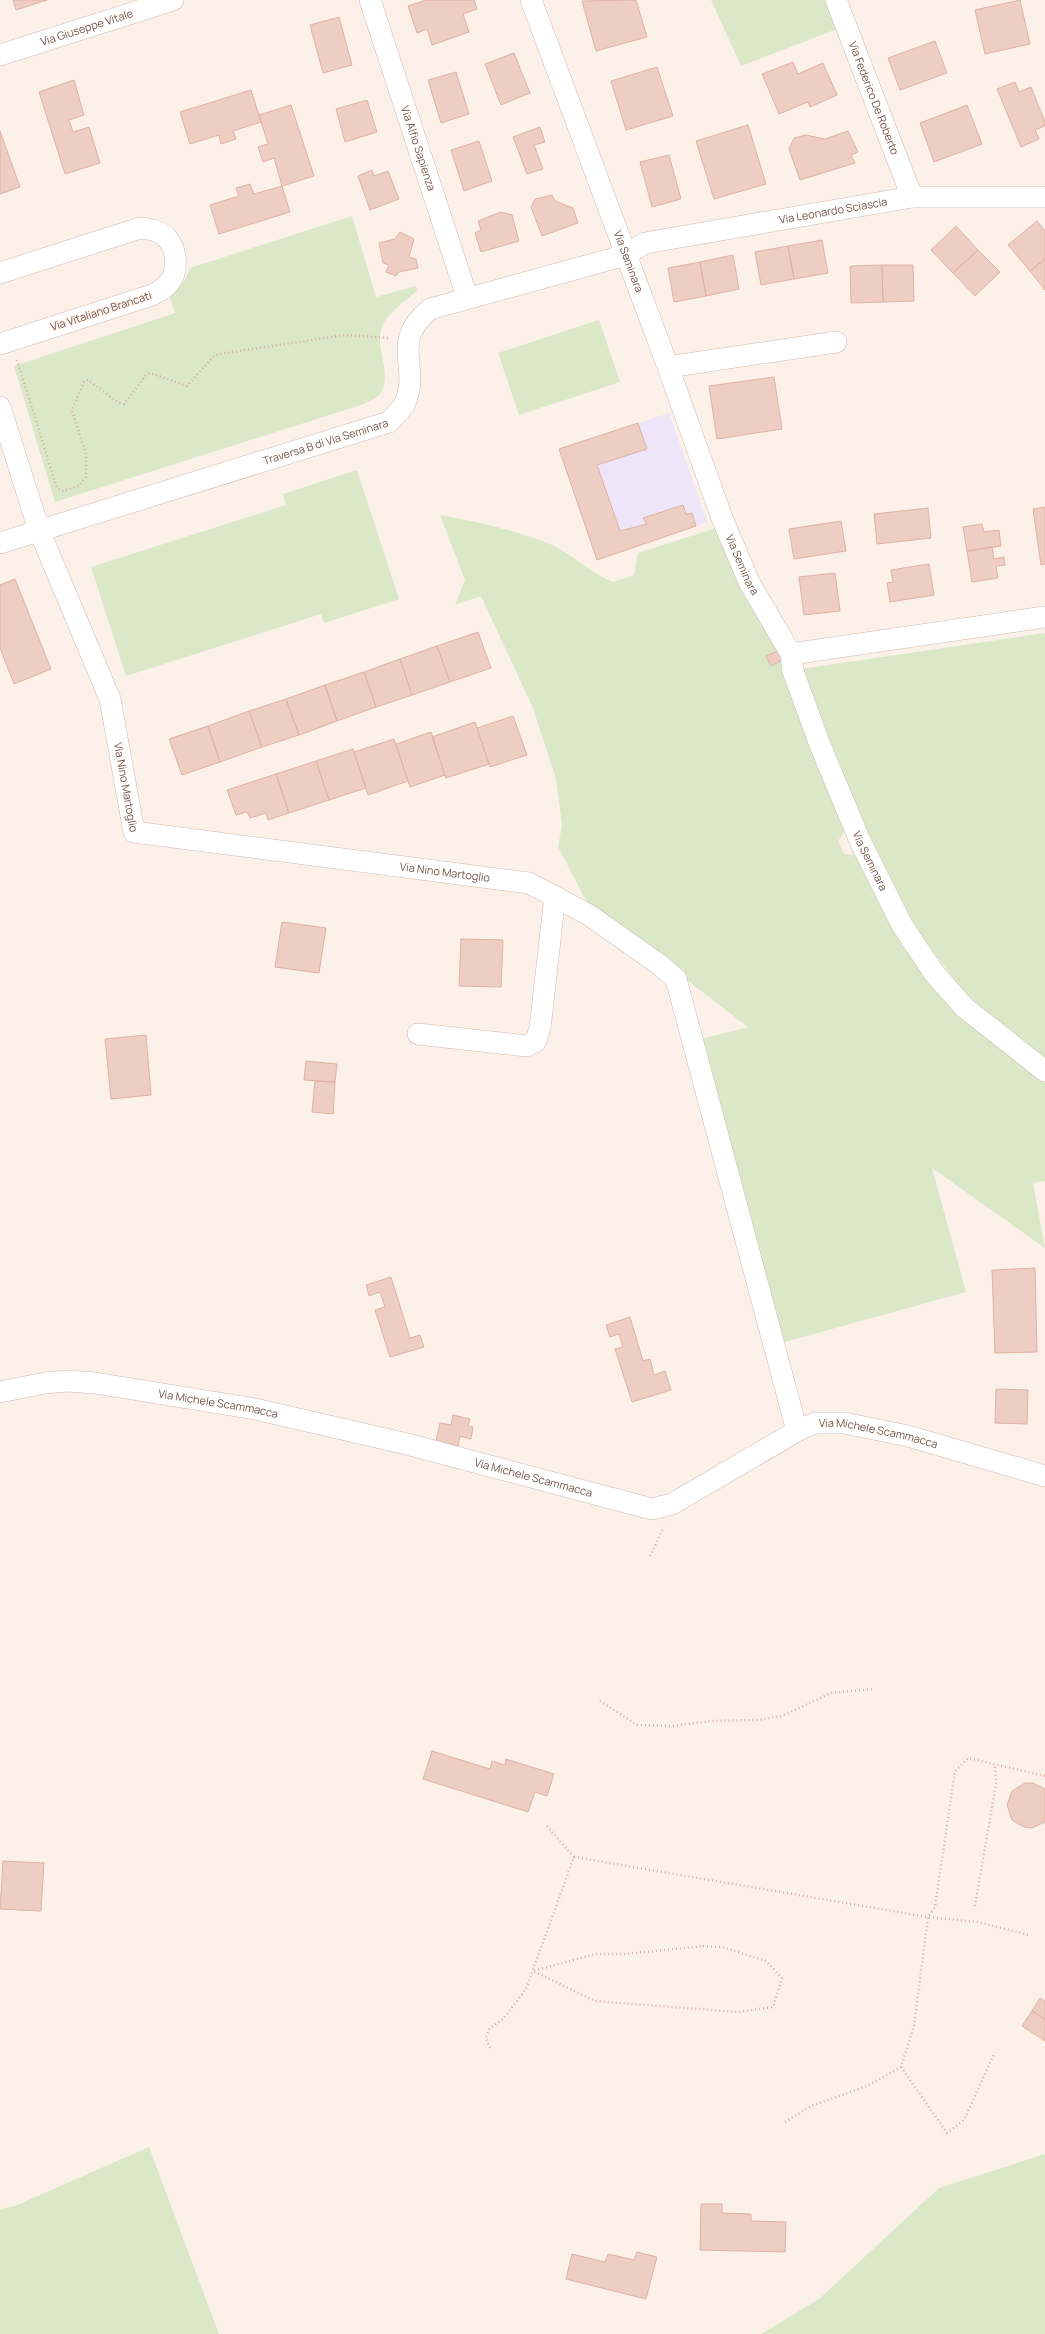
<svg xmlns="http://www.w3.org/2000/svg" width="1045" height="2334" viewBox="0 0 1045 2334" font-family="Manrope,sans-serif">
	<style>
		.education { fill: #eee5f8 }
		.green { fill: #dae8c8 }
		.building { fill: #eecdc3; stroke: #e0b2a4 }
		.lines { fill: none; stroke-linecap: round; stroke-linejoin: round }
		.minor-casing { stroke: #cebab2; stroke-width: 22 }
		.path { stroke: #d3b0a5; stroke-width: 2.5; stroke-dasharray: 1 3; stroke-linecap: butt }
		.minor { stroke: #fff; stroke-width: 21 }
		.labels { text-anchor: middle; stroke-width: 3; stroke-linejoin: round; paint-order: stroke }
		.street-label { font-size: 11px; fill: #74564e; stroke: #fef6ef }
	</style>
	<rect width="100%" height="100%" fill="#fbf1e9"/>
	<path class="education" d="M669 413 707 522 597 560 559 449Z"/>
	<path class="green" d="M711 0H826L837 29 741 66Z
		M352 216 376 297 416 286 417 291C406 300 393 309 385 321 370 343 395 373 380 394 377 398 368 401 364 404L55 502 14 366 175 313 170 298 185 280 190 268Z
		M599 320 620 382 519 415 498 353Z
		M357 470 399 599 324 623 321 614 126 676 91 567 286 505 283 494Z
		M440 515C477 522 515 530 550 544 573 554 590 573 613 582L634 575 638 553 716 528 747 601 765 626 778 651 766 656 771 665 783 660 847 828 838 841 844 854 859 855 902 946 932 982 1003 1050 1045 1082V1181L1033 1183 1045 1248 932 1168 966 1292 781 1343 698 1040 748 1027 588 904 558 847 562 825 556 779 533 708 481 596 455 605 465 580Z
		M1045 633V1062L1025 1048 964 992 918 932 841 778 801 669Z
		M149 2147 219 2334H0V2209L15 2206Z
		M1045 2154V2334H761L819 2299 939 2188Z"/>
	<path class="building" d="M13 0H47L16 10Z
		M426 0H474L477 9 463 14 469 32 432 45 427 29 417 33 408 6Z
		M636 0 647 37 596 51 582 1Z
		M1020 0 1030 44 985 54 975 10Z
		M339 17 352 65 323 73 310 25Z
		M935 41 947 73 900 90 888 58Z
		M514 53 530 93 501 105 485 64Z
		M793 62 798 74 823 63 837 95 810 107 808 102 779 114 762 74Z
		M657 67 673 116 626 130 611 81Z
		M456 72 469 114 441 123 428 80Z
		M74 80 84 115 69 120 73 132 89 127 100 163 65 174 39 92Z
		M1015 82 1019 92 1031 87 1045 122V126L1035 130 1039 139 1021 147 997 89Z
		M251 90 261 122 233 131 236 139 221 144 219 135 190 144 180 112Z
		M367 100 377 132 345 142 336 109Z
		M291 105 314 176 282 186 274 158 263 162 258 147 268 144 259 115Z
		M967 105 982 144 934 162 920 123Z
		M748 125 766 184 714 199 696 141Z
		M540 127 545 142 534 145 543 169 527 174 513 137Z
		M0 131 20 187 0 194Z
		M848 131 858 152 851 155 855 163 800 180 789 149 794 138 806 135 825 139Z
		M479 141 492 181 464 191 451 150Z
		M669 155 681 199 652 207 640 162Z
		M372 170 374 176 388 171 399 199 370 210 358 176Z
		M250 184 254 194 282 186 290 212 219 234 210 205 239 196 236 188Z
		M552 195 555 201 573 208 578 223 542 236 531 207 535 199Z
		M501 212 512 215 519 241 481 252 475 233 481 230 478 221Z
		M1037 221 1045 231V259L1030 271 1008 245Z
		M956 226 978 250 953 273 931 250Z
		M400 232 414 239 409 257 416 259 418 268 399 272 396 276 386 272 389 265 383 263 379 243 395 239Z
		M822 240 828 273 794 279 788 246Z
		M788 246 794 279 761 285 755 252Z
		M978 250 1000 272 975 296 953 273Z
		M733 255 739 289 706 296 700 262Z
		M1045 259V290L1030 271Z
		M700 262 706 296 674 302 668 268Z
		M882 265 883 302 851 303 850 266Z
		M882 265H913L914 301 883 302Z
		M774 377 782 429 717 439 709 386Z
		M638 423 647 449 597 465 620 531 647 524 643 518 683 505 686 514 692 513 696 526 597 560 559 449Z
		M1045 507V564L1041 565 1033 509Z
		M928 508 931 538 877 544 874 514Z
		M841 521 846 551 794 559 789 529Z
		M982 524 984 532 999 530 1001 546 967 551 963 527Z
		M992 547 994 559 1004 557 1005 565 996 566 998 578 972 582 967 551Z
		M929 564 934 595 890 602 887 583 893 582 891 570Z
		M835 573 840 611 804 615 799 577Z
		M15 579 51 669 14 684 0 648V585Z
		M478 632 491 668 450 682 437 646Z
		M437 646 450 682 412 695 400 659Z
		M778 651 783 660 771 666 766 656Z
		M400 659 412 695 376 707 364 672Z
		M364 672 376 707 337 721 325 685Z
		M325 685 337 721 299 735 286 699Z
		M286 699 299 735 262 747 249 711Z
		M249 711 262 747 220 762 208 726Z
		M513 716 527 755 490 767 477 728Z
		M475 722 489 764 446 778 432 737Z
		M208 726 220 762 182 775 169 739Z
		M431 732 445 775 410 787 396 744Z
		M394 739 408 781 368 795 354 752Z
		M353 749 366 788 329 800 316 761Z
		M316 761 329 800 289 813 276 774Z
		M276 774 289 813 268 820 266 813 250 818 247 812 236 815 227 790Z
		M282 922 326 928 319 973 275 967Z
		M461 939 503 940 501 987 459 986Z
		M146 1035 151 1095 111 1099 105 1039Z
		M306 1061 337 1064 335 1082 304 1080Z
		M315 1081 335 1082 333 1114 312 1112Z
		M1035 1268 1037 1352 995 1353 992 1270Z
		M391 1277 410 1338 420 1335 424 1347 390 1357 375 1310 385 1307 380 1292 369 1296 366 1285Z
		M630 1317 643 1361 650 1359 654 1375 665 1371 671 1390 632 1402 615 1349 623 1347 619 1334 610 1337 606 1325Z
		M996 1389 1028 1390 1027 1424 995 1423Z
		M453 1415 470 1419 468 1426 473 1427 471 1439 460 1436 458 1446 436 1441 440 1423 451 1425Z
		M432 1751 490 1769 492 1761 505 1765 506 1759 554 1774 547 1796 535 1792 528 1812 423 1779Z
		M1025 1783H1033L1045 1789V1822L1032 1828 1024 1827 1012 1820 1007 1805 1012 1791Z
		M3 1861 44 1863 41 1911 0 1909Z
		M1040 1998 1045 2001V2019L1032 2011Z
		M1032 2011 1045 2019V2041L1022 2026Z
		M701 2204H722V2213L751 2214V2221L786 2222 785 2252 700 2250Z
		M637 2252 657 2257 646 2299 566 2279 572 2254 605 2262 608 2254 634 2260Z"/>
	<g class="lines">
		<defs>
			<g id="minor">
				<path id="s1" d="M370 0 467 297"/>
				<path id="s2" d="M531 0 668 367 722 518 749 582 791 654 793 671 820 745 860 841 902 925 934 973 965 1008 1045 1071"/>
				<path id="s3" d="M836 0 912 197"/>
				<path id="s4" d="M0 55 173 0"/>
				<path d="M0 273 140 228C148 229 159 230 166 237 178 250 179 274 166 286 162 290 157 292 152 295L0 344"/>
				<path d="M668 367 836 342"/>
				<path id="s5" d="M0 407 39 530 110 699 134 832 529 883 589 915 660 965 676 979 797 1431"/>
				<path id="s6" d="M0 543 389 422C394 416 402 410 405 403 421 366 389 343 430 309L626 255 645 243 912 197H1045"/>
				<path d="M791 654 1045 617"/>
				<path d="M418 1034 527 1046 536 1041 540 1028 555 896"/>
				<path id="s7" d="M0 1392 45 1383 68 1381 95 1383 255 1409 407 1444 652 1509 672 1504 797 1431 815 1423H844L908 1436 1045 1476"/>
			</g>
		</defs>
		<use href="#minor" class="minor-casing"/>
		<path class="path" d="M17 360 57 488 63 491 79 486 86 477V454L72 410 84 382 88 380 119 403 124 404 146 375 150 373 187 386 214 356 219 354 345 335 389 338
			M650 1556 664 1527
			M600 1701 637 1725 672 1726 712 1721 757 1720 782 1716 831 1693 873 1689
			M574 1857 928 1917 978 1922 1029 1935
			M975 1906 996 1783 995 1765
			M703 1946 722 1947 766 1961 782 1978 773 2007 738 2012 595 2001 533 1971 596 1954H626Z
			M490 2048 486 2038 488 2030 504 2018 526 1989 574 1857 545 1824
			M901 2067 947 2133 964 2120 994 2054
			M785 2122 811 2106 867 2086 901 2067 914 2026 928 1917 935 1907 955 1771 968 1758 1045 1776"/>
		<use href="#minor" class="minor"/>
	</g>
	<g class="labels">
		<g class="street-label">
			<text dy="4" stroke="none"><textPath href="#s4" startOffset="91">Via Giuseppe Vitale</textPath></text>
			<text dy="4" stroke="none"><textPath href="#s3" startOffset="105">Via Federico De Roberto</textPath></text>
			<text dy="4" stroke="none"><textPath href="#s1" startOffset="156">Via Alfio Sapienza</textPath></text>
			<text dy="4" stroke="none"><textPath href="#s6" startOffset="951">Via Leonardo Sciascia</textPath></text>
			<text dy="4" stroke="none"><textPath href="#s2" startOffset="279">Via Seminara</textPath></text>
			<text transform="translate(101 311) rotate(-18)" y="4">Via Vitaliano Brancati</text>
			<text dy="4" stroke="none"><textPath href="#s6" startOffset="341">Traversa B di Via Seminara</textPath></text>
			<text dy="4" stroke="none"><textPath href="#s2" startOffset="603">Via Seminara</textPath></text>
			<text dy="4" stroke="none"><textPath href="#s5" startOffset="402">Via Nino Martoglio</textPath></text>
			<text dy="4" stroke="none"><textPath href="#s2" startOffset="927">Via Seminara</textPath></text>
			<text dy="4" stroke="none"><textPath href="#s5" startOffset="761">Via Nino Martoglio</textPath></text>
			<text dy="4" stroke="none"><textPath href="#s7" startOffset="221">Via Michele Scammacca</textPath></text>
			<text dy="4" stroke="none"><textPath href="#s7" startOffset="917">Via Michele Scammacca</textPath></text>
			<text dy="4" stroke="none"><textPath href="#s7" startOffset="545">Via Michele Scammacca</textPath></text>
		</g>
	</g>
</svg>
